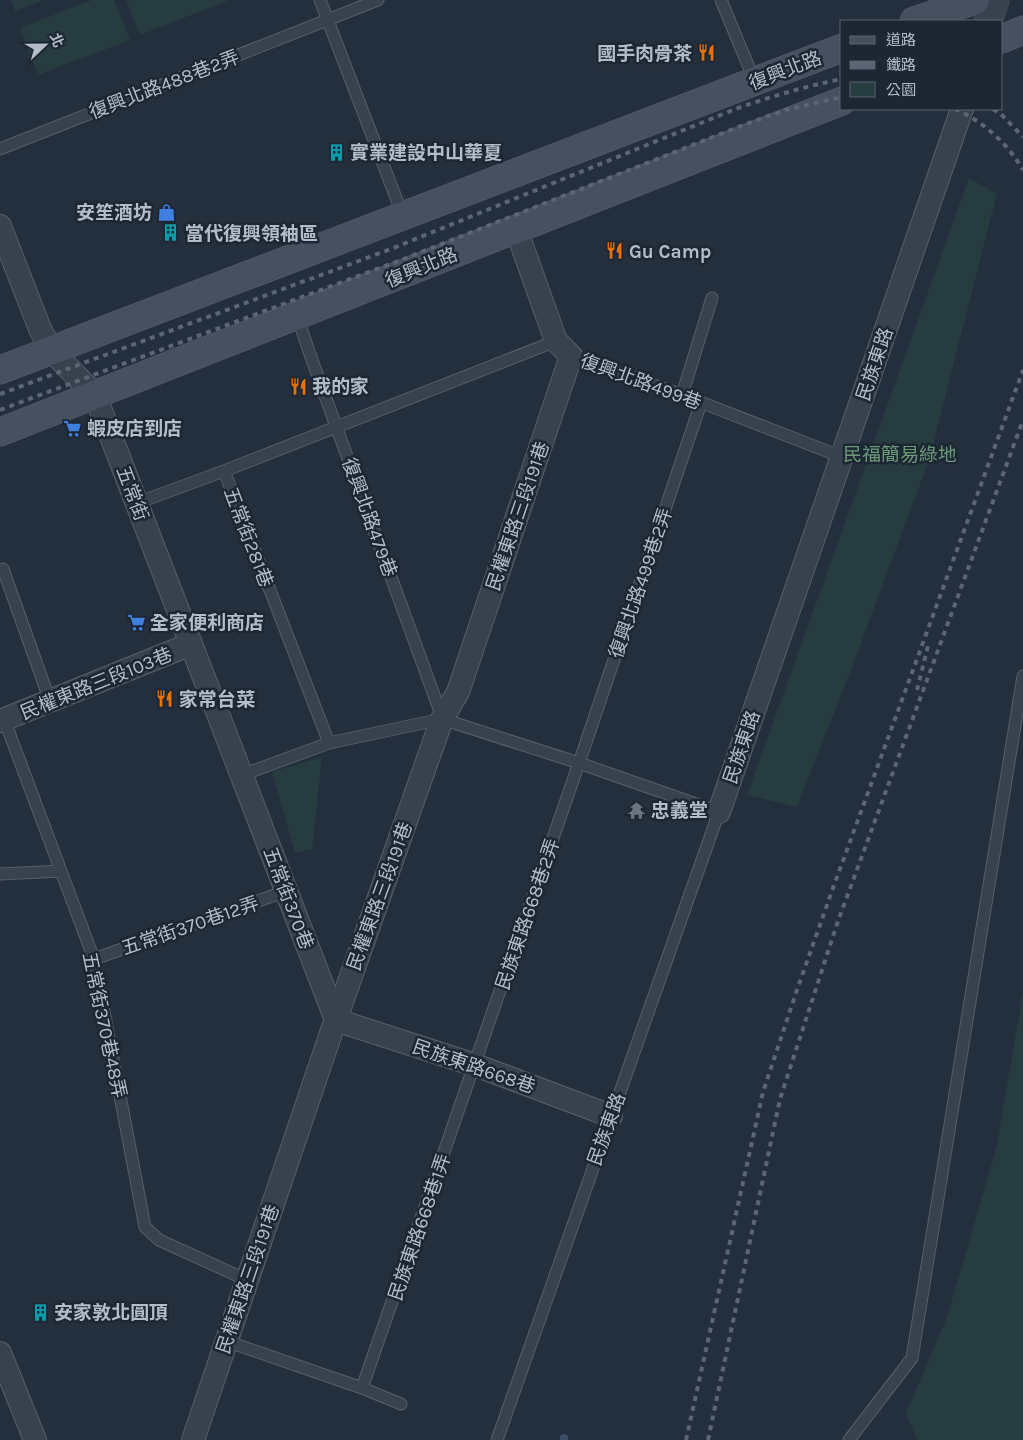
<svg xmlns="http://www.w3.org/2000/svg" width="1023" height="1440" viewBox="0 0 1023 1440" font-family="Karla,'Noto Sans TC',sans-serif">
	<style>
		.green { fill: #263c3f }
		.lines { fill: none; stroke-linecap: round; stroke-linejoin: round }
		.stream { stroke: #394c67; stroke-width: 8 }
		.service-casing { stroke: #565f6c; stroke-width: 13 }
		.minor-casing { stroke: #565f6c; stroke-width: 24 }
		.tertiary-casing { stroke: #565f6c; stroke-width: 29 }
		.secondary-casing { stroke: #565f6c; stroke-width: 29 }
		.service { stroke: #38414e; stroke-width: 11 }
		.minor { stroke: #38414e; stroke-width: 22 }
		.tertiary { stroke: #38414e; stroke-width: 28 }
		.secondary { stroke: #465061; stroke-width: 28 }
		.rail { stroke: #5a6575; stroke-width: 4; stroke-dasharray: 5 5; stroke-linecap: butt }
		.labels { text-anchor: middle; stroke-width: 5; stroke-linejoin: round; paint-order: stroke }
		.poi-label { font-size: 19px; font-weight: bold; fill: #b4bcc9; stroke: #1d2633; text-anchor: start }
		.street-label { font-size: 19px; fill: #b4bcc9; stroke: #1d2633 }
		.park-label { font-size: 19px; fill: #6b9a76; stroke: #1d2633 }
	</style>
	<rect width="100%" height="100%" fill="#242f3e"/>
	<path class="green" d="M11 0H44L15 11Z
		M92 0H114L130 40 38 75 20 28Z
		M126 0H229L140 35Z
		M969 178 997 194 929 460 851 670 797 807 747 795Z
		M322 757 312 849 295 853 272 772Z
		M1023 992V1440H917L906 1413 947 1317 997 1145Z"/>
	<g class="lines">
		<path class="stream" d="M564 1440V1438"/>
		<defs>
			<path id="service" d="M320 0 403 216
				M721 0 755 82
				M0 149 378 0
				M297 316 312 360 442 717
				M571 356 682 395 842 457
				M682 395 712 298
				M224 471 329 743
				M137 503 224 471 556 341
				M3 569 50 701
				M4 719 94 959 145 1227 159 1240 247 1280
				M242 775 329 743 442 719 579 763 719 812 497 1440
				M0 874 61 871
				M94 959 286 891
				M226 1341 362 1388 401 1404
				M362 1388 579 763 701 403
				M849 1440 912 1358 1023 676"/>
			<path id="minor" d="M0 226 40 329 52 351 95 395 336 1020 475 1065 611 1116
				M0 721 191 644
				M719 812 962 109
				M0 1353 35 1440
				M193 1440 331 1033 442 719 458 692 571 356 556 341 516 229"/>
			<path id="tertiary" d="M988 21 995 0"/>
			<path id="secondary" d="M914 21 975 0
				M1002 39 1023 30
				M0 370 842 48
				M0 432 842 101"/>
		</defs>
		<use href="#service" class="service-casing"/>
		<use href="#minor" class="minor-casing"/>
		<use href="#tertiary" class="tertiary-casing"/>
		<use href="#secondary" class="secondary-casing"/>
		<use href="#service" class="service"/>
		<use href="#minor" class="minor"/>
		<use href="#tertiary" class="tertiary"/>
		<use href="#secondary" class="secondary"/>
		<path class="rail" d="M955 109C983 121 1008 144 1023 170
			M993 109 1003 116 1023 137
			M0 394 391 249 738 108C773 96 806 86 842 79
			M0 410 396 262 746 124 785 110 842 97
			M917 690 928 646
			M686 1440 763 1092 798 987 833 888 1023 370
			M708 1440 780 1099 838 921 1023 420"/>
	</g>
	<defs>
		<symbol id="restaurant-bare" viewBox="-9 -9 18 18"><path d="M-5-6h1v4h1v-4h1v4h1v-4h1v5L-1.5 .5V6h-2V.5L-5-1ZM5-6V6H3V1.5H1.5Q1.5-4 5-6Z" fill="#e8710a" stroke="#1d2633" stroke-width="2.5" paint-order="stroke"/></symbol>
		<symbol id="building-bare" viewBox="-9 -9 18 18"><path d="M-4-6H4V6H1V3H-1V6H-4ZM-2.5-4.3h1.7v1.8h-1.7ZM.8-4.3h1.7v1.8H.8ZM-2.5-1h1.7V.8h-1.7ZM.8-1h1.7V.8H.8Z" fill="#0f9aa8" stroke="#1d2633" stroke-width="2.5" paint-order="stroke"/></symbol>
		<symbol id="shop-bare" viewBox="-9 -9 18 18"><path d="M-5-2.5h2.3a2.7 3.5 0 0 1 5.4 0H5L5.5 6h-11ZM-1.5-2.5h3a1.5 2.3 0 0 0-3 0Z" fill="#3f7fe0" stroke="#1d2633" stroke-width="2.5" paint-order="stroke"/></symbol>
		<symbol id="supermarket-bare" viewBox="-9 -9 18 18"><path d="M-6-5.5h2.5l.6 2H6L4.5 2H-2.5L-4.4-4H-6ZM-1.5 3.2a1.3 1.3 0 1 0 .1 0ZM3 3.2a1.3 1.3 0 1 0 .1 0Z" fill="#3f7fe0" stroke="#1d2633" stroke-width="2.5" paint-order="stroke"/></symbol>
		<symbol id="temple-bare" viewBox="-9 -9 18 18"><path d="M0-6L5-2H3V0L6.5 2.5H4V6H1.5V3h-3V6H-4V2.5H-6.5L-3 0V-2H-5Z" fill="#6b7280" stroke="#1d2633" stroke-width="2.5" paint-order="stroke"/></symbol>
	</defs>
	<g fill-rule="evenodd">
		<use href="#restaurant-bare" x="694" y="40" width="25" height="25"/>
		<use href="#building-bare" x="324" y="140" width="25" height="25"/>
		<use href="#shop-bare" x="154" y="200" width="25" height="25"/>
		<use href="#building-bare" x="158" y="220" width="25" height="25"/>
		<use href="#restaurant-bare" x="602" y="238" width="25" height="25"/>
		<use href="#restaurant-bare" x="286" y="374" width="25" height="25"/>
		<use href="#supermarket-bare" x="60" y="416" width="25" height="25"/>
		<use href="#supermarket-bare" x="124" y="610" width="25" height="25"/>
		<use href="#restaurant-bare" x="152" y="686" width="25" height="25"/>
		<use href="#temple-bare" x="624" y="798" width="25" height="25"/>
		<use href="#building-bare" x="28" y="1300" width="25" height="25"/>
	</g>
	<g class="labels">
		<g class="poi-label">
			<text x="692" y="60" text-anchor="end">國手肉骨茶</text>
			<text x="350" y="159">實業建設中山華夏</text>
			<text x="152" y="219" text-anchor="end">安笙酒坊</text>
			<text x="185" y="240">當代復興領袖區</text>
			<text x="629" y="258">Gu Camp</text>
			<text x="312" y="393">我的家</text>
			<text x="87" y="435">蝦皮店到店</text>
			<text x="150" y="629">全家便利商店</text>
			<text x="179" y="706">家常台菜</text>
			<text x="651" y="817">忠義堂</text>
			<text x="54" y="1319">安家敦北圓頂</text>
		</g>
		<g class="street-label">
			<text transform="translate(785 70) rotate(-21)" y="7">復興北路</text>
			<text transform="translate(164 84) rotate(-21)" y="7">復興北路488巷2弄</text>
			<text transform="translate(421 267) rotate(-22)" y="7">復興北路</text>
			<text transform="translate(874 364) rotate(-71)" y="7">民族東路</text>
			<text transform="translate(641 381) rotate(20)" y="7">復興北路499巷</text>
			<text transform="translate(133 493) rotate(69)" y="7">五常街</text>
			<text transform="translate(517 516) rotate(-71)" y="7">民權東路三段191巷</text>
			<text transform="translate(370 517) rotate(70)" y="7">復興北路479巷</text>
			<text transform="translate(249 537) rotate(69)" y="7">五常街281巷</text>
			<text transform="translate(640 583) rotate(-71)" y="7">復興北路499巷2弄</text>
			<text transform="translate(96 683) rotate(-22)" y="7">民權東路三段103巷</text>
			<text transform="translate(741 747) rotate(-71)" y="7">民族東路</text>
			<text transform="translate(379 896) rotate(-70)" y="7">民權東路三段191巷</text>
			<text transform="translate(289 898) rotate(69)" y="7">五常街370巷</text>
			<text transform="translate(527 914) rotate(-71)" y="7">民族東路668巷2弄</text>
			<text transform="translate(190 925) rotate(-19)" y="7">五常街370巷12弄</text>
			<text transform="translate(105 1025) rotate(78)" y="7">五常街370巷48弄</text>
			<text transform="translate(474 1066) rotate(19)" y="7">民族東路668巷</text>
			<text transform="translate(606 1129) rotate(-70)" y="7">民族東路</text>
			<text transform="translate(419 1227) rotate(-71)" y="7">民族東路668巷1弄</text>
			<text transform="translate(247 1279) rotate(-71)" y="7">民權東路三段191巷</text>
		</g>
		<g class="park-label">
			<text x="900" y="461">民福簡易綠地</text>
		</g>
	</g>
	<rect x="840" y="20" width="162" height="90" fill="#1d2633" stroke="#59626f"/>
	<rect x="850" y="36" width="25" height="8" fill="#465061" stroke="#59626f"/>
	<text x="886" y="45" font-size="15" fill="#b4bcc9">道路</text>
	<rect x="850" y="61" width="25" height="8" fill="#5a6575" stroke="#59626f"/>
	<text x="886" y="70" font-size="15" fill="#b4bcc9">鐵路</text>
	<rect x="850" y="82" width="25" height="15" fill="#263c3f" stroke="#59626f"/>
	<text x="886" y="95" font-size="15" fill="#b4bcc9">公園</text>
	<g transform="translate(45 45) rotate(68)" stroke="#1d2633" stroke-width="4" paint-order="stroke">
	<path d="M0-4L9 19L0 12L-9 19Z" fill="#b4bcc9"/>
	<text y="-8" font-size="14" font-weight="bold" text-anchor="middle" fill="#b4bcc9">北</text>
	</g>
</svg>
